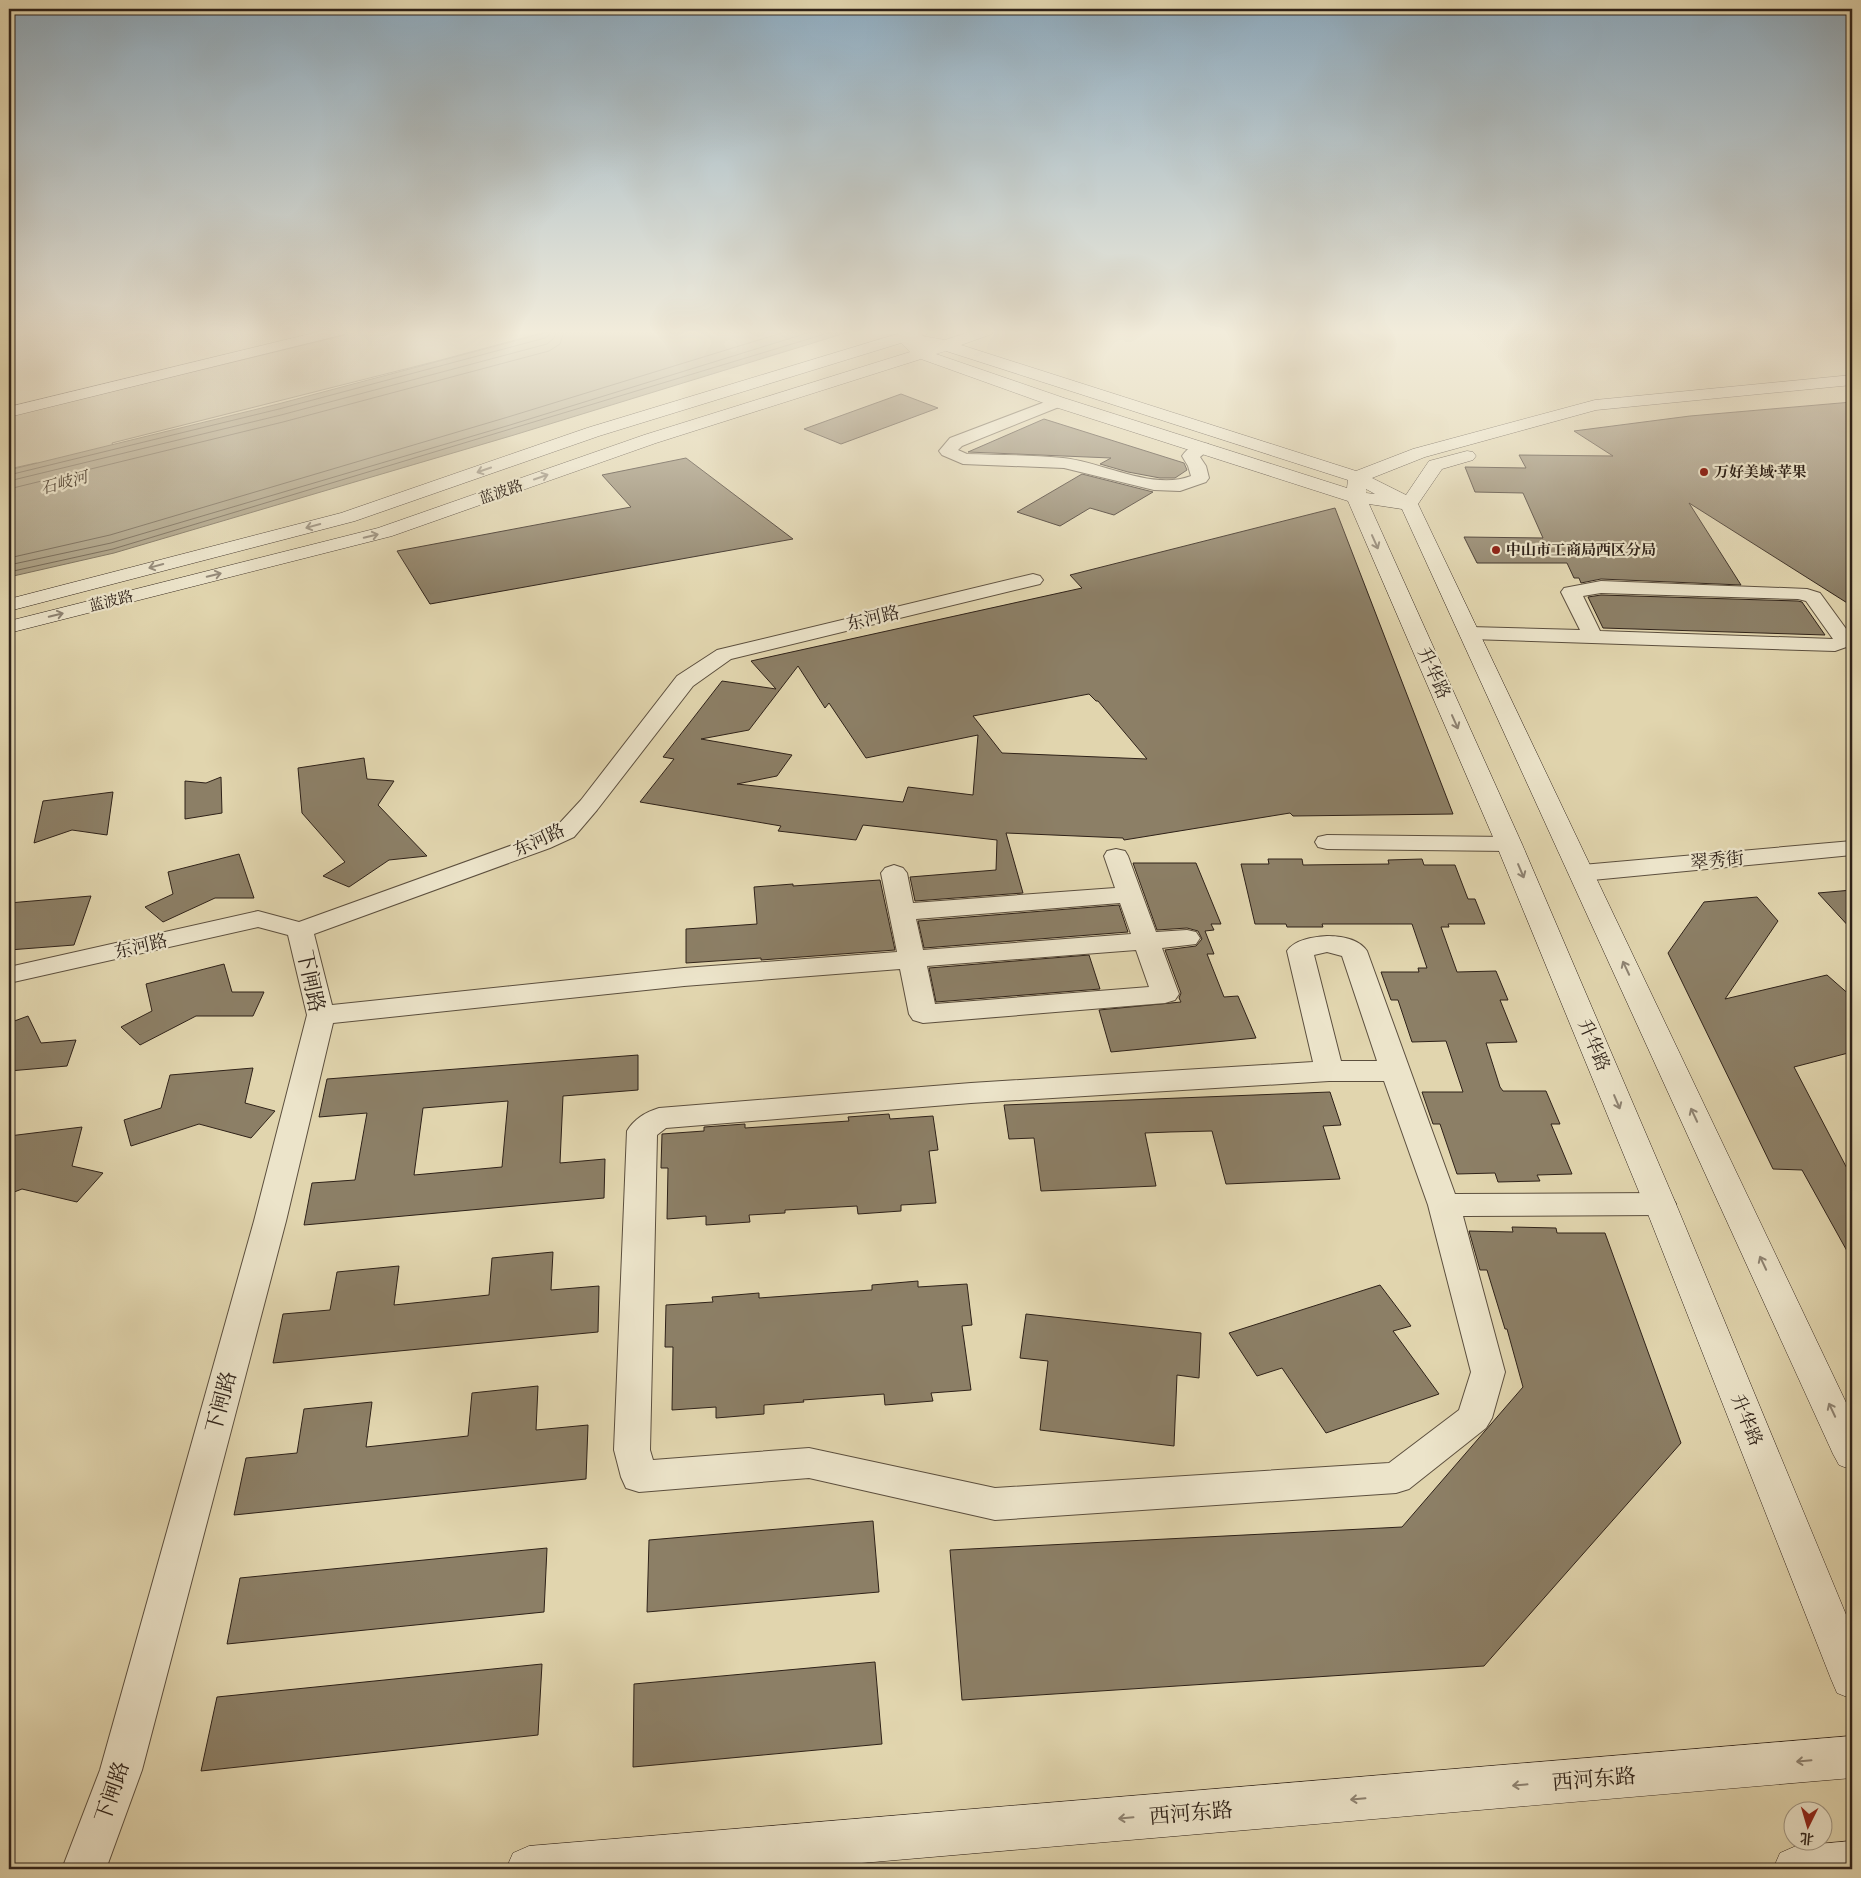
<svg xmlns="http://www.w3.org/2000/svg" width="1861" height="1878" viewBox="0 0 1861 1878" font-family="'IM FELL Double Pica','Noto Serif SC',serif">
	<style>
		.green { fill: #c3b795; stroke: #796c57 }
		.water { fill: #a4987b; stroke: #756954 }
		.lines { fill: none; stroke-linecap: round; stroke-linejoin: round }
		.shore { stroke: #6a5d4a; stroke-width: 1 }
		.building { fill: #8c7f66; stroke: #2f2219; fill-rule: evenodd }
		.street-casing { stroke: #5c4f3e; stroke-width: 2 }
		.secondary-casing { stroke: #2f2219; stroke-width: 1 }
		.street { fill: #ece4ca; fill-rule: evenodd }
		.secondary { fill: #ece4ca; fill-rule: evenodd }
		.oneway { stroke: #8e8372 }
		.poi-dot { fill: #8f2418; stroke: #ece4ca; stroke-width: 2 }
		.labels { text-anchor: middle; stroke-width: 4.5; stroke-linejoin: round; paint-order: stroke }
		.far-poi-label { font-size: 15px; font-weight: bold; fill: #2f2219; stroke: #ece4ca; text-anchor: start }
		.far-street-label { font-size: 15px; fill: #2f2219; stroke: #ece4ca }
		.far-water-label { font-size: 16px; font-style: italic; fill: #584b3b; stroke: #ece4ca }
		.street-label { font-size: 18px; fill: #2f2219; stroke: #ece4ca }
		.near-street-label { font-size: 21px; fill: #2f2219; stroke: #ece4ca }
	</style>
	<rect width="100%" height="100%" fill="#e1d5ae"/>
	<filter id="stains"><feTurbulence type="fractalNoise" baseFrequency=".004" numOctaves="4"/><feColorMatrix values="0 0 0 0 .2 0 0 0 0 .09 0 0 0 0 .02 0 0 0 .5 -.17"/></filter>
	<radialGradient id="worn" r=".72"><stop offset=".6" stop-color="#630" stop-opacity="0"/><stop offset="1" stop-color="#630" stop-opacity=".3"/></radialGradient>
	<path class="green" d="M362 331H549L437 361 112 443 115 450 48 466 36 463 9 469V416Z"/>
	<path class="water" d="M552 331H852L514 435 114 553 9 577V470L278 404Z"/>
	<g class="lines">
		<path class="shore" d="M9 475 279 409 545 338 549 335 550 331
			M9 481 281 415 547 344 554 338 556 331
			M9 489 283 422 549 351 560 344 564 331
			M9 558 110 535 508 417 788 331
			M9 565 111 543 510 425 814 331
			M9 572 113 549 835 331"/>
	</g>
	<path class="building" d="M901 394 938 408 841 444 804 429Z
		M1852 402V606L1689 503 1741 585 1601 579 1581 583 1579 578H1574L1567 563H1477L1464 537 1543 538 1523 493 1475 492 1465 467 1526 468 1519 455 1613 456 1574 431 1690 416Z
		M1044 419 1184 463 1187 470 1175 478H1160L1128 472 1100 464 1111 458 968 452Z
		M686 458 793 539 430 604 397 551 631 507 602 475Z
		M1082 474 1153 492 1114 515 1090 508 1060 526 1017 512Z
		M1335 508 1453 814 1293 816 1290 813 1124 840 1123 838 1006 833 1023 893 915 901 910 877 996 870 997 840 863 825 856 840 778 831 781 826 640 802 674 759 663 757 722 681 776 689 751 661 1082 588 1070 575ZM798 666 825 708 829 703 866 758 978 735 973 795 908 787 903 802 737 784 777 776 792 755 701 739 749 730ZM1089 694 1096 701H1098L1147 759 1002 753 973 716Z
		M1601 595 1798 601 1802 602 1825 635 1603 628 1588 597Z
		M364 758 367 779 394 781 378 805 427 856 389 860 349 887 323 876 345 862 302 813 298 768Z
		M221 777 222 813 185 819V781L206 783Z
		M113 792 107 835 72 830 34 843 43 801Z
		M239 854 254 898H215L163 922 145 907 173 894 168 872Z
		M1268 859H1302L1303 865 1389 864 1388 860 1422 859 1424 865H1455L1468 899H1475L1485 924H1448L1449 927H1441L1457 972 1496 971 1508 1000H1500L1517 1042 1486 1043 1500 1087 1503 1091H1546L1560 1124H1551L1572 1174 1537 1175 1540 1181 1498 1182 1495 1173 1457 1174 1440 1124H1433L1422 1092H1463L1446 1041 1412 1042 1398 1000H1391L1381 972H1419L1418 968H1427L1412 924H1322L1323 927H1287L1286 924H1255L1241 864H1269Z
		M1133 863H1196L1221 924H1211L1214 930 1205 931 1214 954H1207L1224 997 1238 996 1256 1038 1111 1052 1099 1010 1181 1002 1179 998 1181 993 1165 950 1196 946 1202 939 1198 931 1187 928 1157 930Z
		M880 880 895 950 761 960V958L686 963V929L757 924 754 887 793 884V886Z
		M1852 890V930L1818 893Z
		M91 896 74 945 9 950V903Z
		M1757 897 1778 921 1725 999 1827 975 1852 997V1052L1794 1067 1852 1178V1260L1802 1170 1773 1169 1668 953 1704 902Z
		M1119 905 1128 932 924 948 918 921Z
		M1089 955 1100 989 936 1002 929 968Z
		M224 964 232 992H264L253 1016H196L140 1045 121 1027 152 1011 146 984Z
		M28 1016 41 1043 76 1040 67 1066 9 1071V1023Z
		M638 1055V1090L563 1096 560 1163 605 1159 604 1198 304 1225 312 1183 355 1180 367 1113 319 1117 327 1079ZM508 1101 502 1167 414 1175 423 1108Z
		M253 1068 245 1103 275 1111 251 1138 199 1124 131 1146 124 1120 161 1108 170 1075Z
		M1330 1092 1341 1125 1323 1126 1340 1179 1226 1184 1212 1131 1170 1132 1145 1133 1156 1186 1041 1191 1034 1138 1009 1139 1004 1105Z
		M889 1114 890 1119 933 1116 938 1150 929 1151 936 1203 901 1205V1211L858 1214 857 1206 785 1210V1213L749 1215 750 1222 706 1225V1216L667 1219 668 1168H661L662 1134 704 1131V1127L745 1124V1128L849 1121 848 1117Z
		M82 1127 72 1166 103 1173 77 1202 22 1189 9 1194V1136Z
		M1512 1227 1556 1228 1557 1233H1605L1681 1443 1484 1666 962 1700 950 1550 1402 1527 1523 1387 1507 1329H1505L1487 1270H1480L1469 1231 1513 1232Z
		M553 1252 551 1290 599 1286 598 1332 273 1363 283 1314 330 1310 337 1272 399 1266 394 1305 489 1295 492 1258Z
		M918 1281V1287L967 1284 972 1325 962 1326 971 1390 931 1393 933 1401 885 1405 884 1394 803 1400 804 1402 764 1405V1414L716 1418V1407L672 1410 673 1347H665L666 1305 713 1302 712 1297 759 1293V1298L827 1293 872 1290V1285Z
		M1380 1285 1411 1326 1393 1331 1439 1394 1326 1433 1282 1368 1257 1376 1229 1333Z
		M1026 1314 1201 1333 1199 1378 1177 1375 1174 1446 1040 1430 1048 1361 1020 1358Z
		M538 1386 536 1430 588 1425 586 1479 234 1515 246 1458 297 1453 304 1409 372 1402 366 1447 468 1436 472 1393Z
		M873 1521 879 1592 647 1612 649 1540Z
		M547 1548 544 1612 227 1644 240 1578Z
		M875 1662 882 1744 633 1767 634 1684Z
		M542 1664 538 1735 201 1771 217 1697Z"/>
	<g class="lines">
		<defs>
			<path id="street" d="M1058 397 1064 399 1066 402 1064 405 962 446 958 450 967 454C998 455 1031 455 1063 458 1103 462 1152 491 1191 476L1188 466 1182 456C1188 447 1198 442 1208 444L1211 448 1200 457 1206 466 1209 478 1206 482 1180 491 1154 490 1064 468 963 464 942 455 939 451 950 438Z
				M1033 574 1040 576 1043 580 1040 584 731 659 693 686 597 810 574 837 550 848 314 934 332 1005 684 968 897 952 881 873 885 868 894 865 903 868 907 873 913 903 1115 888 1104 856 1107 851 1116 849 1125 851 1128 856 1156 932 1187 930 1196 932 1200 938 1196 944 1162 948 1179 994 1175 1000 1165 1003 923 1023 913 1020 909 1014 900 969 684 986 333 1023 286 1221 142 1770 106 1869H62L100 1770 254 1221 307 1015 288 935 258 927 9 983V967L258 911 299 922 532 838 556 827 581 800 677 676 717 650ZM1120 903 1131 934 923 950 916 919ZM1136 950 1149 987 935 1004 927 966Z
				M1601 581 1807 589 1820 593 1852 637V645L1835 651 1470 639 1463 637 1460 633 1463 629 1470 627 1580 630 1561 592 1564 588ZM1601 593 1798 599 1806 601 1833 639 1600 631 1583 596Z
				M1327 835 1509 837 1518 839 1521 844 1518 849 1509 851 1327 849 1318 847 1315 842 1318 837Z
				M1852 841V855L1582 881 1573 878 1569 873 1573 868 1582 865Z
				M1327 936C1341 936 1359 939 1367 951L1455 1194 1660 1193 1671 1196 1676 1204 1671 1212 1660 1215 1463 1216 1505 1372 1492 1418 1486 1428 1409 1489 1396 1493 995 1520 809 1478 639 1492 626 1488 621 1477 614 1450 627 1131C634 1119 646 1112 659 1108L971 1083 1313 1062 1287 951C1295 939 1314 937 1327 936ZM1327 952 1342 956 1377 1061H1341L1314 955ZM1329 1081H1384L1428 1205 1471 1372 1459 1410 1389 1463 995 1488 809 1448 653 1460 650 1450 657 1135 666 1128 971 1103Z"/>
			<path id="secondary" d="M322 331H347L345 334 9 417V407Z
				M907 331H928L927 334 922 336 945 340 972 331H993L992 334 961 345 1356 471 1413 449 1595 400 1852 375V385L1596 410 1425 457 1372 478 1406 495 1429 461 1467 451 1473 452 1476 456 1473 460 1442 469 1418 504 1852 1415V1470L1839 1465 1833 1454 1402 509 1369 504 1522 844 1676 1204 1852 1629V1699L1837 1693 1831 1679 1644 1204 1496 844 1348 501 1052 406 921 359 656 443 392 536 9 633V621L378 528 644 435 910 352 901 343 599 436 355 521 9 611V599L341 513 587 428ZM946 351 1348 480 1347 488 1064 398 936 354ZM1366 489 1375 494 1366 493Z
				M1852 1736V1778L792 1869H506L513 1853 529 1846Z
				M1852 1841V1869H1773L1780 1853 1796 1846Z"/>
		</defs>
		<use href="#street" class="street-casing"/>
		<use href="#secondary" class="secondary-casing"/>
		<use href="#street" class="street"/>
		<use href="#secondary" class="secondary"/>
	</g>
	<defs><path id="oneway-shaft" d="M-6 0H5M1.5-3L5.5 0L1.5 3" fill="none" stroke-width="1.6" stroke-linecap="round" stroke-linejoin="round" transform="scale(1.25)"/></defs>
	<g class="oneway">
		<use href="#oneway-shaft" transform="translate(484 470) rotate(161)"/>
		<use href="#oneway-shaft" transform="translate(541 477) rotate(-19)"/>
		<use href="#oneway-shaft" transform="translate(313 526) rotate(165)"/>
		<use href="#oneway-shaft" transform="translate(371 536) rotate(-14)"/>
		<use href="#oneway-shaft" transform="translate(1375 542) rotate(66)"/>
		<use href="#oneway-shaft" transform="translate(156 566) rotate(165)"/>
		<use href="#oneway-shaft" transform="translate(214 575) rotate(-14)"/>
		<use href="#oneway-shaft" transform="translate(56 615) rotate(-14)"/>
		<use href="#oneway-shaft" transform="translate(1455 722) rotate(66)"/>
		<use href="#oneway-shaft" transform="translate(1521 871) rotate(67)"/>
		<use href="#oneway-shaft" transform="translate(1626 968) rotate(-115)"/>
		<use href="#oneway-shaft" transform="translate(1617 1102) rotate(67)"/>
		<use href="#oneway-shaft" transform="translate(1694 1115) rotate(-115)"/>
		<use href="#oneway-shaft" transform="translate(1763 1263) rotate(-115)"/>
		<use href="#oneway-shaft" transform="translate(1832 1410) rotate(-115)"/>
		<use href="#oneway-shaft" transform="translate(1804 1761) rotate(175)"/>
		<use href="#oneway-shaft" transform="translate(1520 1785) rotate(175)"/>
		<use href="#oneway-shaft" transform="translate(1358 1799) rotate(175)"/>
		<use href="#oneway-shaft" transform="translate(1126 1818) rotate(175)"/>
	</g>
	<linearGradient id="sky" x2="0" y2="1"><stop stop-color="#8da9bc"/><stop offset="0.56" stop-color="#f2ecdb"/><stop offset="1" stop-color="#f2ecdb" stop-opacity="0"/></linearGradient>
	<rect width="1861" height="593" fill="url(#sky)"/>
	<g class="poi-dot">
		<circle cx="1704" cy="472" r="5"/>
		<circle cx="1496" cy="550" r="5"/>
	</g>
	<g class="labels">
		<g class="far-poi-label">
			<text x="1714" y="477">万好美域·苹果</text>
			<text x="1506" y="555">中山市工商局西区分局</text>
		</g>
		<g class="far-street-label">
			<text transform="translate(501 492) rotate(-19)" y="5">蓝波路</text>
			<text transform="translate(111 601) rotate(-14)" y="5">蓝波路</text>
		</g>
		<g class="far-water-label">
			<text transform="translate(64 482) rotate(-15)" y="6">石岐河</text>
		</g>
		<g class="street-label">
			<text transform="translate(873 618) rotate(-13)" y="6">东河路</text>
			<text transform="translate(1434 673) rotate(66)" y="6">升华路</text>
			<text transform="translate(539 840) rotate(-25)" y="6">东河路</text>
			<text transform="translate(1717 860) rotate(-5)" y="6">翠秀街</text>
			<text transform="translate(141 946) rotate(-13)" y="6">东河路</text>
			<text transform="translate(1594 1045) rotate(67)" y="6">升华路</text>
			<text transform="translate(1747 1420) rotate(68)" y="6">升华路</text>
		</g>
		<g class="near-street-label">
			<text transform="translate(311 981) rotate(78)" y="7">下闸路</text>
			<text transform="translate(221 1402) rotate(-75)" y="7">下闸路</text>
			<text transform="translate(1594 1779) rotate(-5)" y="7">西河东路</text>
			<text transform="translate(112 1792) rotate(-71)" y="7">下闸路</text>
			<text transform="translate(1191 1813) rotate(-5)" y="7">西河东路</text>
		</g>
	</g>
	<rect width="1861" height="1878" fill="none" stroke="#e1d5ae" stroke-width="30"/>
	<rect x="10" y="10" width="1841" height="1858" fill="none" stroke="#2f2219" stroke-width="2.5"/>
	<rect x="15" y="15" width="1831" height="1848" fill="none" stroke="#2f2219"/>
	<g transform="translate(1808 1826) rotate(185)"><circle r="24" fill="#ece4ca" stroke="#a09683"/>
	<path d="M0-4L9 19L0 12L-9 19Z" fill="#8f2418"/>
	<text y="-8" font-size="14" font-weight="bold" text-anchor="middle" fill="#2f2219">北</text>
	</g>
	<rect width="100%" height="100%" filter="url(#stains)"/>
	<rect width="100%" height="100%" fill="url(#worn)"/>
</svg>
